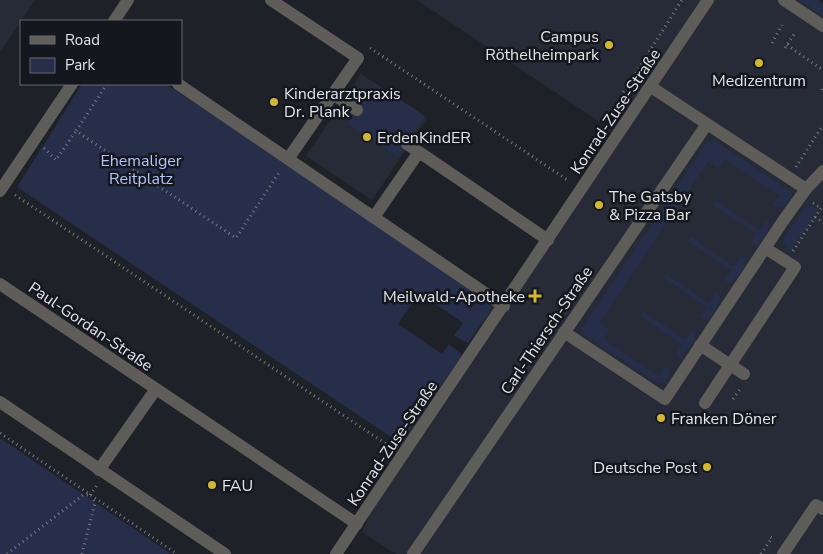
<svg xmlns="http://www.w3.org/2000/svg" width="823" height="554" viewBox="0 0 823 554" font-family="'Nunito Sans',sans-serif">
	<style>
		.built { fill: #272b37 }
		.green { fill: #262e4a }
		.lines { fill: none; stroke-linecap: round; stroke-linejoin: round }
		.path { stroke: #787a80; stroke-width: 3; stroke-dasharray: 1 4; stroke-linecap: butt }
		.minor { stroke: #5e5d59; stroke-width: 12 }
		.poi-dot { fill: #d2b735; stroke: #15171e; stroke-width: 2 }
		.labels { text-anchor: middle; stroke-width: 5; stroke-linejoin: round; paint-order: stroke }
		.poi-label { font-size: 16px; fill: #e3e4e9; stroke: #15171e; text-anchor: start }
		.street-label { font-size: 16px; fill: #e3e4e9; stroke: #15171e }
		.park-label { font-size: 16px; fill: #b3c3fc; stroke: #15171e }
	</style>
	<rect width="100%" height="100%" fill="#1f2128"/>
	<path class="built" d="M0 0H35L0 52Z
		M417 0H818L823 3V554H396L362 532 400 443 462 355 489 313 491 305H503L618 134Z
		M361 74 427 118 372 200 306 156Z"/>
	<path class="green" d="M799 0H817L823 4V16Z
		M375 83 425 116 398 157 348 124Z
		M82 84H166L487 299 491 305 489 313 468 343 454 336 463 323 419 293 398 324 442 354 449 344 462 355 400 443 17 187Z
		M714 140 791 192 792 195 785 206 776 208 773 205 779 195 725 159 718 169 708 162 600 322 610 329 604 339 658 376 665 366 669 369 670 376 665 382 658 384 584 335 582 329 707 142Z
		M716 200 759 230 766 220 769 222C771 230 761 243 755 246L750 244 756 234 713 205Z
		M809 205 818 210 790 252 784 243 786 235 805 207Z
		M691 237 734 266 741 256 745 259C746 267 736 281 728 283L725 280 731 270 688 241Z
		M666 274 709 303 716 293 720 296C721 304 712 318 704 320L700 317 707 307 664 278Z
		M642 311 685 339 692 330 695 332C696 340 687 354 679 356L676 354 682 344 639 315Z
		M0 438 171 554H0Z"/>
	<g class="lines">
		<path class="path" d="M772 43 782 25
			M787 45 823 70
			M370 48 569 181
			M785 48 795 33
			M107 84 76 131 236 238 280 171
			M633 88 628 85 682 0
			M822 90 823 86
			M623 92 627 84
			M44 148 56 160 76 131
			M796 167 823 125
			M15 195 392 448
			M813 203 821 208
			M815 217 823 222
			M620 218 621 219
			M793 251 823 205
			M733 399 741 388
			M0 433 177 554
			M90 495 97 485
			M7 554 83 495H90
			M82 554 95 503 92 497
			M761 554 772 538 768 536"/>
		<path class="minor" d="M784 0 823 26
			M114 21 128 0
			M178 84 288 159 358 58 271 0
			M651 87 806 189
			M333 94 357 110
			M407 144 419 152
			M288 159 504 306
			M0 191 72 84
			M374 217 419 152 548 240
			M0 284 357 524
			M564 332 665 399 783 221 806 189 823 171
			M700 345 744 374
			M0 402 225 554
			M705 403 795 267 765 248
			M99 470 156 389
			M336 554 708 0
			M413 554 707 124
			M783 554 816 505 823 509"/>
	</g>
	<g class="poi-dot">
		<circle cx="609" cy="45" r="5"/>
		<circle cx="759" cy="63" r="5"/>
		<circle cx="274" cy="102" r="5"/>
		<circle cx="367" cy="137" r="5"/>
		<circle cx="599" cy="205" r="5"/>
		<path d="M532.5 288.5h5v5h5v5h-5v5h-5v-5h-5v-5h5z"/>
		<circle cx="661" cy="418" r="5"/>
		<circle cx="707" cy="467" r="5"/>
		<circle cx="212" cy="485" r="5"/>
	</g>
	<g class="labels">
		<g class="poi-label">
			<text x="599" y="42" text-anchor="end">Campus<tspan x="599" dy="18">Röthelheimpark</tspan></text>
			<text x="759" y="86" text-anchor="middle">Medizentrum</text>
			<text x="284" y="99">Kinderarztpraxis<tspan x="284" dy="18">Dr. Plank</tspan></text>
			<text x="377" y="143">ErdenKindER</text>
			<text x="609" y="202">The Gatsby<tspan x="609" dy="18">&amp; Pizza Bar</tspan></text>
			<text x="525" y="302" text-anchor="end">Meilwald-Apotheke</text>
			<text x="671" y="424">Franken Döner</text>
			<text x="697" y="473" text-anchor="end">Deutsche Post</text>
			<text x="222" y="491">FAU</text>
		</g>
		<g class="street-label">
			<text transform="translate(615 111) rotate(-56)" y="6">Konrad-Zuse-Straße</text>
			<text transform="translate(91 326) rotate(34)" y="6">Paul-Gordan-Straße</text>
			<text transform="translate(546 330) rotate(-56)" y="6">Carl-Thiersch-Straße</text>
			<text transform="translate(392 443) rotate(-56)" y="6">Konrad-Zuse-Straße</text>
		</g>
		<g class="park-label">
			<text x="141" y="166">Ehemaliger<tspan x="141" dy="18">Reitplatz</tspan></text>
		</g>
	</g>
	<rect x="20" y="20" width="162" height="65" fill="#15171e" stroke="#67696f"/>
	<rect x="30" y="36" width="25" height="8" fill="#5e5d59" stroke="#67696f"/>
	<text x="65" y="45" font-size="15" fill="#e3e4e9">Road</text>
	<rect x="30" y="58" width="25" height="15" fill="#262e4a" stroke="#67696f"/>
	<text x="65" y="70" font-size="15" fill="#e3e4e9">Park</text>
</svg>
